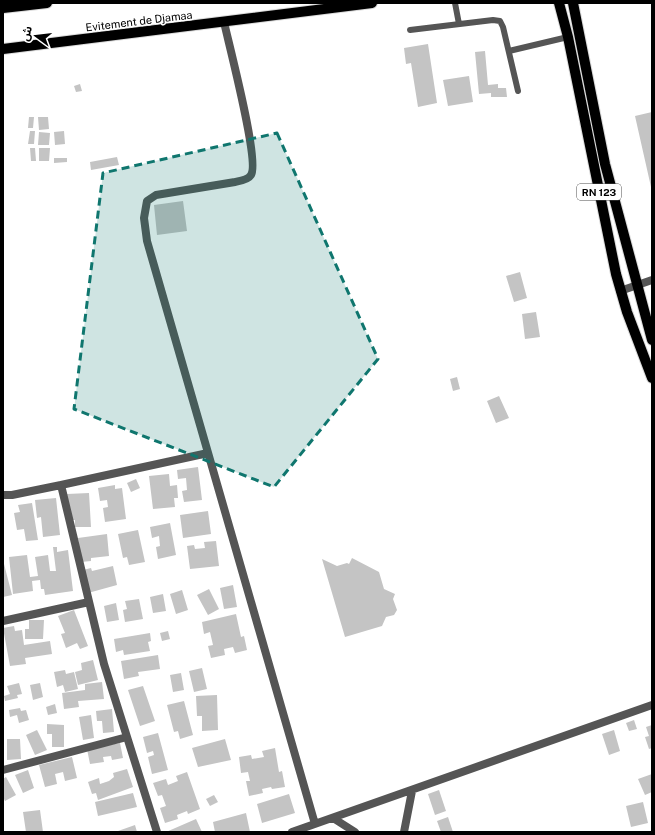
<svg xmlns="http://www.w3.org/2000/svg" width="655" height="835" viewBox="0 0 655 835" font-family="'Public Sans','Noto Sans Arabic',sans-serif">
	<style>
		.building { fill: #c4c4c4 }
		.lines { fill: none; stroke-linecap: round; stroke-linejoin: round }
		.primary-casing { stroke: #dbdbdb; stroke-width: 12 }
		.service { stroke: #555; stroke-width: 6 }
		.minor { stroke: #555; stroke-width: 8 }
		.primary { stroke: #000; stroke-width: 10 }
		.marked { fill: #0f766e; fill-opacity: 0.2; stroke: #0f766e; stroke-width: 3; stroke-dasharray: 8 5; stroke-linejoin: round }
		.labels { text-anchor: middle; stroke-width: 3; stroke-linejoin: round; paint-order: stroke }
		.shield { fill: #fff; stroke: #4c4c4c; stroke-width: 1 }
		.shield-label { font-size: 10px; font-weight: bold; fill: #000 }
		.street-label { font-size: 11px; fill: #000; stroke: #fff }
	</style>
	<rect width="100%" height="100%" fill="#fff"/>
	<path class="building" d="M428 44 437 103 418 107 411 63 406 64 404 48Z
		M485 51 488 85 498 84V88H506L507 97H491V93L479 94 475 52Z
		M469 76 473 102 448 106 443 80Z
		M80 84 82 91 76 92 74 86Z
		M652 112V187H651L635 116Z
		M29 117H34L33 128H28Z
		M38 117H48L49 129 39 130Z
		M30 131H35L34 144H28Z
		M64 131 65 144 55 145 54 132Z
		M39 132 50 133 49 145H38Z
		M30 148H35L36 161H31Z
		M39 148H50L49 161H39Z
		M117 157 119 165 91 170 90 162Z
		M54 158H67V162L54 163Z
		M183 201 187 231 157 235 154 205Z
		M520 272 527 298 514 302 506 276Z
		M536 312 540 337 525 339 522 314Z
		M457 377 460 389 453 391 450 379Z
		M499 396 509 418 496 423 487 401Z
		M198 467 202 500 184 502 182 491 187 490 186 478 178 479 177 470Z
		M169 474 170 486 177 485 178 498H174L175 507 153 509 149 476Z
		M136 479 140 488 131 492 127 483Z
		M115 485V489L122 488 126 519 105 522 103 508 108 507 107 500 100 501 98 488Z
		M89 493 91 527H75V520H69L67 494Z
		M56 498 60 535 43 537 41 517 37 518 35 500Z
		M32 503 38 540 26 541 24 529 17 530 14 513 20 512 18 505Z
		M208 511 211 534 183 538 180 515Z
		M170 523 176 555 158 559 156 547 160 546 159 536 152 538 150 527Z
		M138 530 145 562 129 565 127 557 123 558 118 534Z
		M107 534 109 556 91 558V561L81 562 78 538Z
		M216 541 219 566 190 569 187 546 194 545 195 549 205 548 204 542Z
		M53 547H57V552L68 550 73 591 45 595 44 589H41L40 580 32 581 33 591 13 594 9 557 27 555 30 577 38 576 35 557 48 555 50 571H56Z
		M352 558 379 572 384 589 395 594 393 599 397 610 394 615 386 617 382 626 345 637 322 559 337 566 347 563 349 564Z
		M3 560 12 595 3 597Z
		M113 566 117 585 88 593 83 570 91 568 92 571Z
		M233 585 237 607 224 609 220 588Z
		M209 589 219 609 208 615 197 595Z
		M182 590 188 610 176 614 170 594Z
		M163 594 166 611 153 613 150 597Z
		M139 599 143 619 125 622 123 610 127 609 125 601Z
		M116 603 119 620 107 622 104 606Z
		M74 610 88 646 80 649 77 643 66 648 61 634 65 633 58 616Z
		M236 614 241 637 244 636 247 650 235 653 233 647 224 649 225 655 211 658 208 646 213 645 210 632 204 634 202 622Z
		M29 620H44L43 639H25V629H29Z
		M14 626 15 631 22 630 24 645 50 641 52 654 25 658 26 664 10 666 3 628Z
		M168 631 170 639 162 641 160 633Z
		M150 633 151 641 148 642 150 651 124 655 123 650 116 652 114 639Z
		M158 655 160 669 138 672 139 676 124 679 121 661Z
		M93 660 98 680 78 685 75 672 82 670 81 663Z
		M202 668 207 689 194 692 189 671Z
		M65 670 66 674 74 672 78 689 65 692 63 685 57 687 54 672Z
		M181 673 184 690 173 692 170 675Z
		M102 682 104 699 78 701 79 707 64 709 62 693 85 690V684Z
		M19 683 22 694 17 695 18 698 5 701 4 696 10 694 7 686Z
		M40 683 43 697 33 700 30 685Z
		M143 686 155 721 140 726 128 690Z
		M217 695 218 730 202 731V716H197L196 696Z
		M184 701 193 735 180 739 178 731 174 732 167 705Z
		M55 704 57 713 48 715 46 707Z
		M20 708 21 711 26 710 29 720 19 723 17 715 10 717 9 710Z
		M112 709 114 732 103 733 102 721H97L96 711Z
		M91 715 94 738 83 740 79 717Z
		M634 720 637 729 629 731 626 723Z
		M47 724 64 725V747H52V734H47Z
		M652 725V748L649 749 645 737 649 736 646 727Z
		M37 730 47 750 35 755 26 735Z
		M614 730 620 751 609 755 602 734Z
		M158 733 168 770 152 774 148 757 154 755 153 751 147 753 143 737Z
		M7 739H20L21 759 7 760Z
		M225 739 231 760 198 767 192 748Z
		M120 743 123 758 112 760 111 756 103 757 104 762 90 764 87 749Z
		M275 748 279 772 282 771 285 787 272 789 271 787 262 789 263 793 249 796 246 781H250L248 772 241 773 239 757 251 755 252 759 264 757 262 751Z
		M72 757 77 778 65 781 63 772 55 774 57 784 45 787 39 765Z
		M127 769 133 787 98 800 96 793 92 794 88 782 99 778 100 784 109 781 114 777 113 773Z
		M28 770 34 788 23 793 15 775Z
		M187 772 200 809 188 814 187 811 177 815 178 819 165 823 160 808 166 806 162 795 158 796 153 783 166 779 168 785 178 781 176 776Z
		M652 774V792L645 795 638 779Z
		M6 777 16 795 5 801 3 797V779Z
		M439 790 446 811 435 815 428 794Z
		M133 793 137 807 98 816 95 802Z
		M289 794 295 813 262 823 257 804Z
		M214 795 218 802 210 806 206 799Z
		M643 802 648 823 631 827 626 806Z
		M40 810 43 832H26L23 812Z
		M246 813 250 832H215L213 822Z
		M448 817 453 832H441L437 821Z
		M196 819 202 832H166Z
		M135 825 137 832H118V831Z"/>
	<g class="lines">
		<defs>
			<path id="primary" d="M559 3 568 37 616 274 627 312 652 378
				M573 3 605 164 652 340
				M3 8 47 3
				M3 49 372 3"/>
		</defs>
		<use href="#primary" class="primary-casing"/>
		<path class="service" d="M455 3 459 24
			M410 30 493 20 500 21 503 27 518 91
			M509 51 568 37"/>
		<path class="minor" d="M224 22C229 45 260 162 251 175 248 180 240 181 235 182L156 195 147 201 144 218 147 241 315 824
			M620 291 652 280
			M61 485 104 664 157 832
			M3 495H12L61 485 208 453
			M3 621 89 602
			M3 770 127 737
			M333 818 355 832
			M292 832 652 705
			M404 832 412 791"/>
		<use href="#primary" class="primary"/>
	</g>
	<path class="marked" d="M277 133 378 359 274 487 74 409 103 173Z"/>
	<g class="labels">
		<rect class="shield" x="577" y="184" width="44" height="16" rx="3"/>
		<g class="shield-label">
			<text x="599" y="196">RN 123</text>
		</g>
		<g class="street-label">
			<text transform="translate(139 21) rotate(-7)" y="4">Evitement de Djamaa</text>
		</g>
	</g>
	<rect width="655" height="835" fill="none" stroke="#000000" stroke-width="8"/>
	<g transform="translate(36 36) rotate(285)" stroke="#ffffff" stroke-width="3" paint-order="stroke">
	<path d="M0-3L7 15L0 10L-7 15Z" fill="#000000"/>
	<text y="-6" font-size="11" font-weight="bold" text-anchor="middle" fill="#000000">ش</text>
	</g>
</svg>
